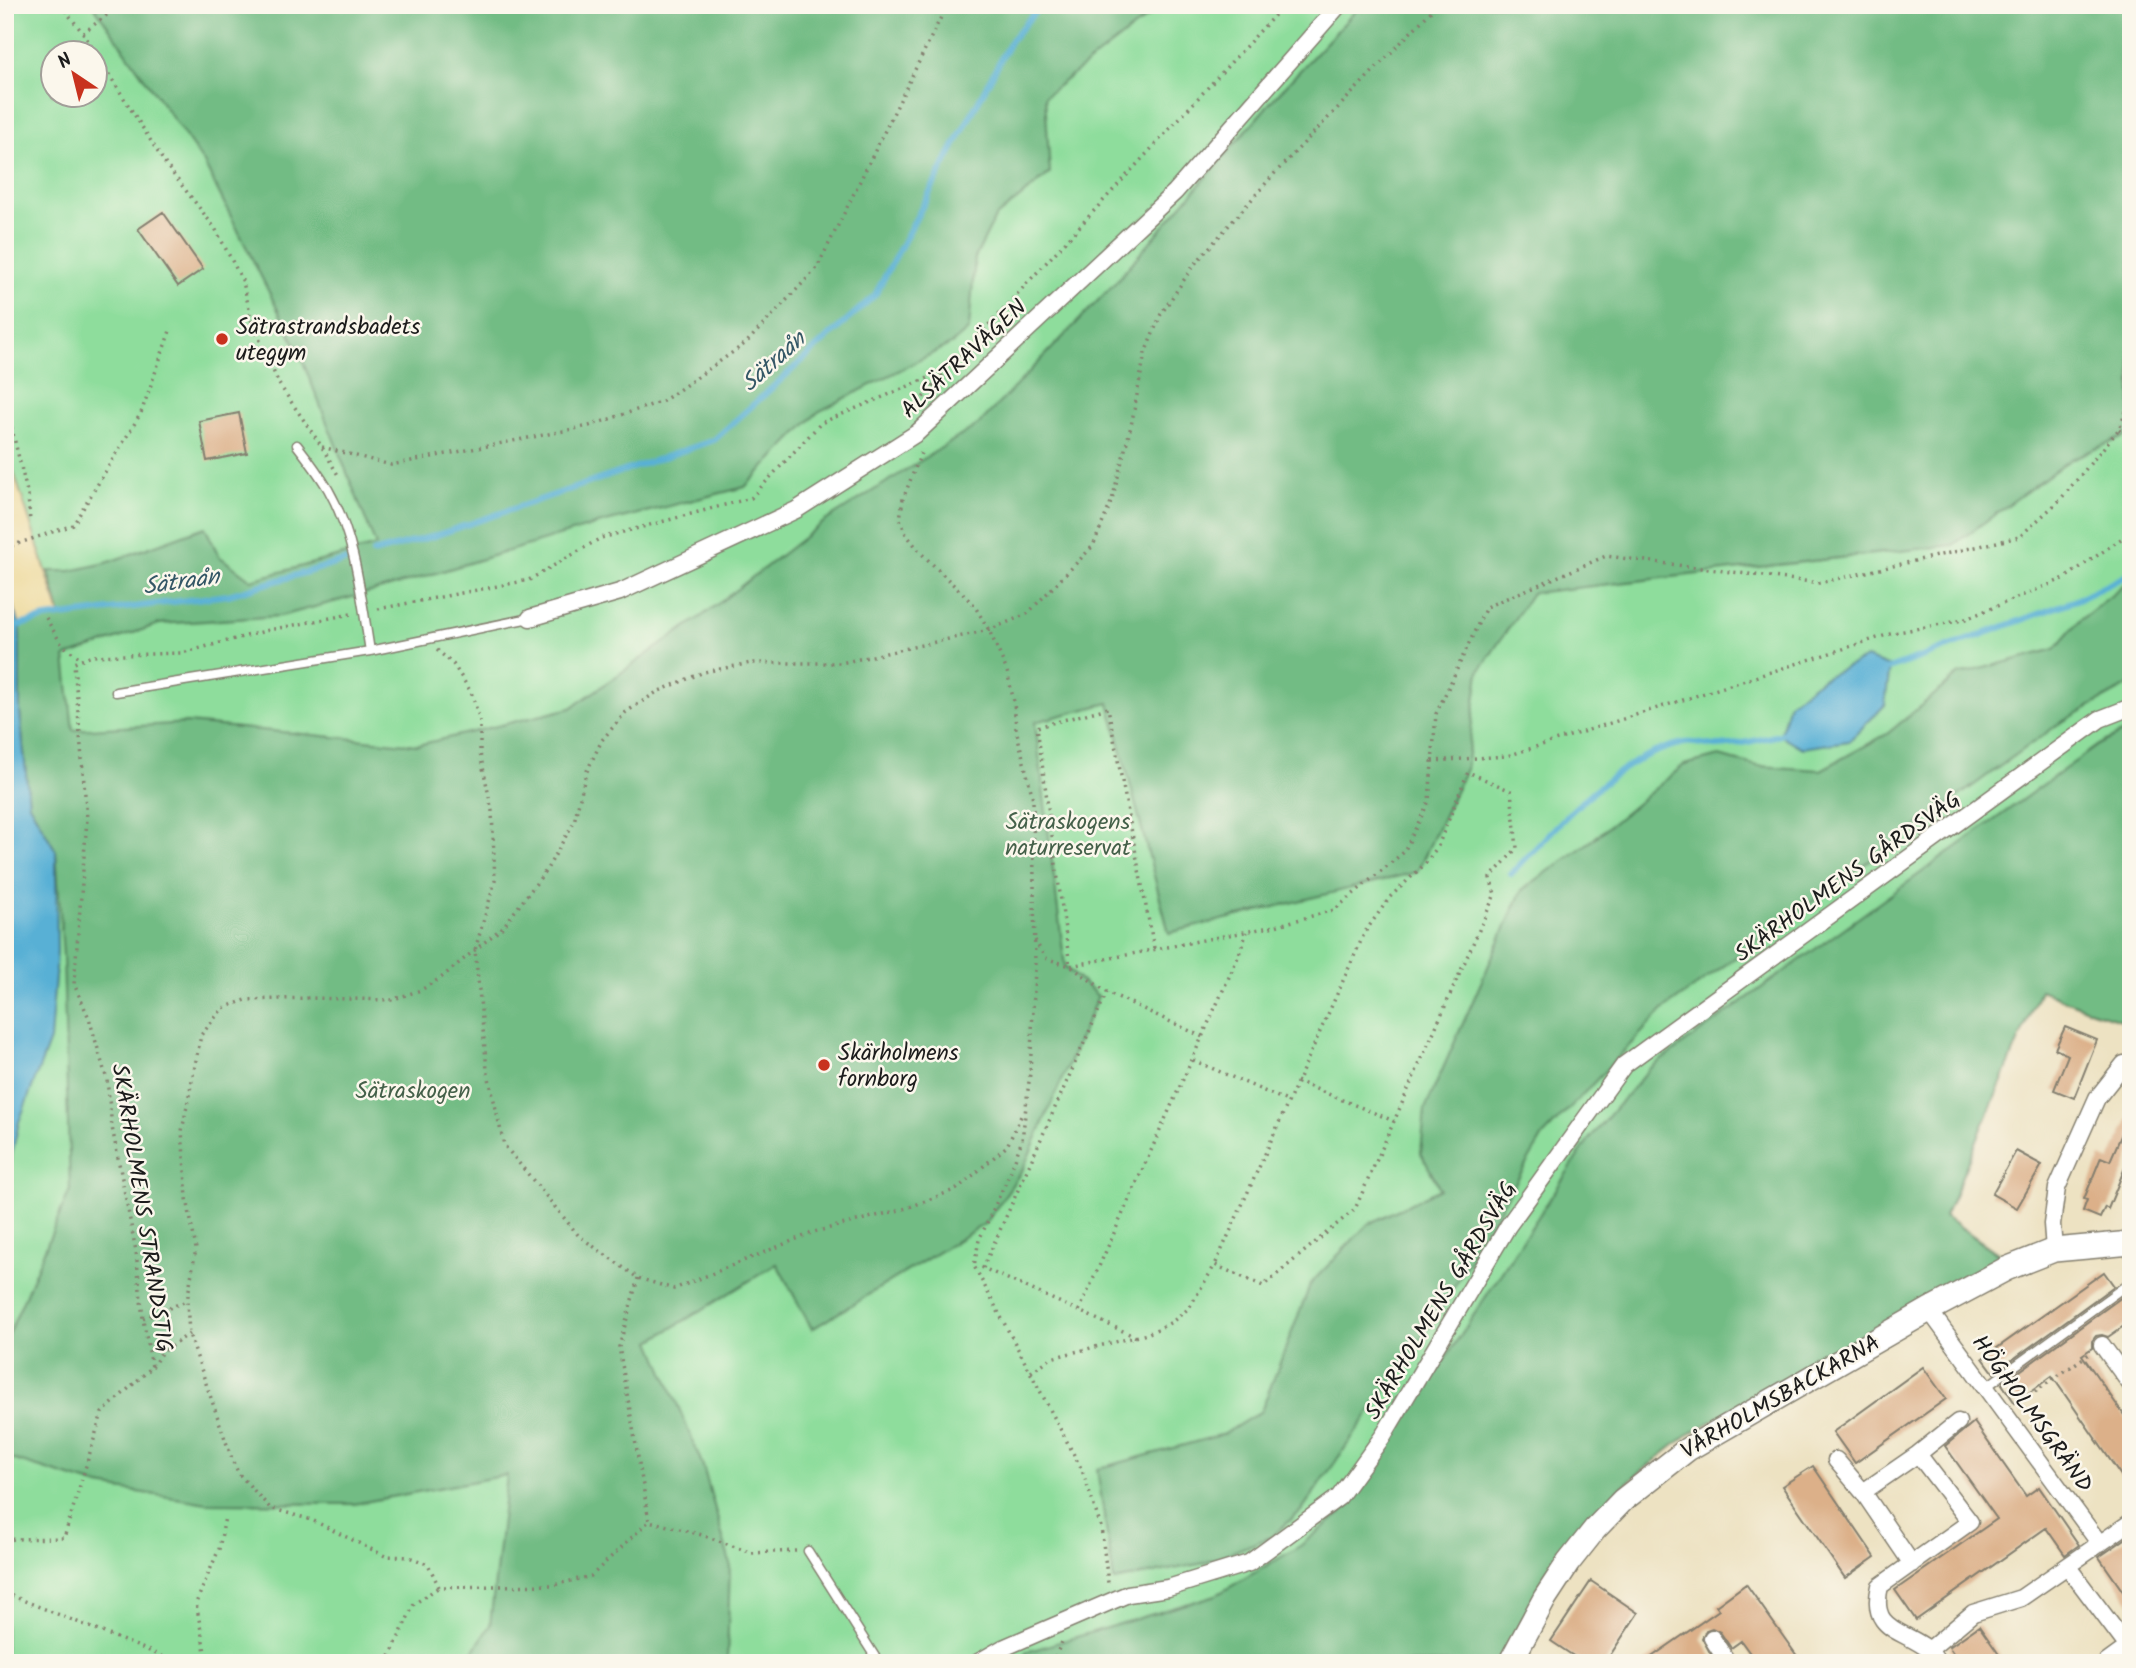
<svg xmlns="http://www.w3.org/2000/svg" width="2136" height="1668" viewBox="0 0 2136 1668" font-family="Kalam,sans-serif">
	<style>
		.green { fill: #8edd9c; stroke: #557c5c; stroke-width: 2; fill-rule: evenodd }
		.forest { fill: #72bc84; stroke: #476c50; stroke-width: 2 }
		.sand { fill: #eeda9e; stroke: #857b5d; stroke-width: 2 }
		.water { fill: #58b0d5; stroke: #3a6678; stroke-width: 2 }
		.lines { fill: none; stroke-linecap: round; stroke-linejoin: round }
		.stream { stroke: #58b0d5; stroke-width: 6 }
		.building { fill: #dcb089 }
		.lane-casing { stroke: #847f6f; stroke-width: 11 }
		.street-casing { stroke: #847f6f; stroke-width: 19 }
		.secondary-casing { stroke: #847f6f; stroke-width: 26 }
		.path { stroke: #847f6f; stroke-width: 3.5; stroke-dasharray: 2 5; stroke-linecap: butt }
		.lane { stroke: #fff; stroke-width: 8 }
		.street { stroke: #fff; stroke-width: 16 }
		.secondary { stroke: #fff; stroke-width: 23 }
		.poi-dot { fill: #c8321e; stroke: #fbf7ec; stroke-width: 2.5 }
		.labels { text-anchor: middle; stroke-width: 5; stroke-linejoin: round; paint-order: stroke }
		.poi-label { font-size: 23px; fill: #1c1c1c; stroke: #fbf7ec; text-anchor: start }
		.street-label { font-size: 23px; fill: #1c1c1c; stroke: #fbf7ec }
		.park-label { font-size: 23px; fill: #446049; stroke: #fbf7ec }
		.water-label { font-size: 24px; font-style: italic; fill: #345766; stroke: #fbf7ec }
	</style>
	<rect width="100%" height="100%" fill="#fbf7ec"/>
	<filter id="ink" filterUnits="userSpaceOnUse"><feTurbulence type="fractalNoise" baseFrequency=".0143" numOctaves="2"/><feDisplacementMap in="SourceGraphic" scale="14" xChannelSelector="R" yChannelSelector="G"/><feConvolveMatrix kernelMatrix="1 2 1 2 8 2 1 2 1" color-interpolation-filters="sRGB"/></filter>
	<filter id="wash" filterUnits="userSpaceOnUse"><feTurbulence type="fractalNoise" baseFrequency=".00686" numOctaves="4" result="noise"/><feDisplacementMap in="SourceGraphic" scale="28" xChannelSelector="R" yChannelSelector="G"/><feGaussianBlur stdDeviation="1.57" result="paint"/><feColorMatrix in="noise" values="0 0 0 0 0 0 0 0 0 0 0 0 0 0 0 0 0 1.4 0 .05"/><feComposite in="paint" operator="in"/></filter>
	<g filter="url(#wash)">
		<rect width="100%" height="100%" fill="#ede2c2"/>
		<path class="green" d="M5 5H2131V944L2040 989 1945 1216 2002 1256 1686 1435C1650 1460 1597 1505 1572 1540 1544 1578 1521 1622 1496 1663H5ZM52 52H94V94H52Z"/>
		<path class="forest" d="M93 5H1163L1045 96 1050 173 995 218 975 258 969 329 953 343 818 412 745 487 598 524 390 587 281 616 159 624 65 657 73 730 188 723 418 745 571 708 706 613 825 521 979 424 1113 285 1275 97 1361 5H2131V434L2071 459 1953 545 1532 593 1479 672 1466 769 1417 872 1169 933 1109 703 1035 722 1065 967 1098 996 1023 1169 986 1223 812 1329 777 1264 651 1341 703 1466 730 1563 727 1663H466L490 1625 507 1475 354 1504 207 1503 99 1486 5 1457V1343L70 1190 63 957 56 851 29 804 20 712V625L60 614 49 571H70L106 563 205 527 219 556 251 580 376 546 299 352 204 163Z
			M2131 580V684L2060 723 1663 1010 1543 1136 1435 1319 1301 1511 1271 1537 1204 1563 1114 1581 1097 1469 1224 1434 1261 1411 1311 1283 1368 1224 1440 1189 1421 1153 1425 1109 1522 890 1591 841 1684 765 1719 756 1758 766 1821 770 1887 734 1958 675 2055 649 2080 620Z
			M2131 728V1023L2092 1011 2040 990 1945 1216 2001 1257 1686 1436 1618 1490 1572 1539 1497 1663H1021L1026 1652 1216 1595 1300 1546 1348 1507 1589 1139 1649 1069 2098 745Z"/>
		<path class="sand" d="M5 445 60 614 20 625 5 585Z"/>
		<path class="water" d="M5 585 20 625V712L29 804 56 851 57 952 50 1040 19 1122 5 1186Z
			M1866 658 1890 667 1885 705 1849 741 1802 748 1780 735 1789 703 1823 678Z"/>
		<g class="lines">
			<path class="stream" d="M373 553 437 535 714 440 875 295 1011 40 1041 5
				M20 625 46 618 228 595 345 561
				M1883 671 2076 600 2124 577 2131 571
				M1511 874C1560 824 1612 758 1684 743 1695 741 1706 746 1717 746 1737 746 1760 739 1780 735L1785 732"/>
		</g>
		<g id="blocks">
			<path class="building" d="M163 212 203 269 178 286 138 229Z
				M239 413 247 453 207 461 199 421Z
				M2065 1027 2097 1040 2074 1098 2054 1090 2068 1055 2055 1049Z
				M2131 1113V1153L2108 1209 2105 1207 2100 1218 2083 1211 2087 1200 2084 1199 2101 1157 2110 1161Z
				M2016 1151 2042 1165 2017 1208 1992 1194Z
				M2104 1272 2114 1286 1994 1373 1983 1358Z
				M2122 1297 2131 1310V1321L2108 1337 2102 1335 2096 1336 2092 1341V1348L2082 1355 2131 1425V1490L2052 1376 2015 1403 2002 1384Z
				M1923 1367 1946 1399 1855 1463 1833 1432Z
				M1974 1422 2026 1496 2039 1487 2079 1545 2065 1555 2046 1528 1916 1620 1895 1590 1997 1519 1945 1446Z
				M1813 1466 1875 1557 1845 1578 1782 1486Z
				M2131 1535V1603L2099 1557Z
				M1591 1581 1638 1613 1605 1663H1584L1551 1641Z
				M1746 1584 1802 1663H1757L1741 1641 1731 1648 1720 1632 1712 1628 1706 1630 1702 1638 1714 1660 1710 1663H1643L1719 1610 1716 1606Z
				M1979 1626 2005 1663H1960L1949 1647Z"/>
		</g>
	</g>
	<g filter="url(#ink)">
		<use href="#blocks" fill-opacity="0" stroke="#847f6f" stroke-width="2"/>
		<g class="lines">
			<defs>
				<path id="lane" d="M297 445C308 459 319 474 328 489 356 538 361 597 370 651
					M116 692 370 651 530 618
					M1986 1387 2128 1284
					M808 1551 879 1663"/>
				<path id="street" d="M530 618 620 592 796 510 917 433 1175 192 1339 5
					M2054 1250 2052 1224 2057 1188 2097 1098 2124 1064
					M1929 1310 2100 1544
					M2102 1345 2131 1385
					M1918 1454 1958 1422
					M1836 1460 1863 1492
					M1912 1564 1863 1492 1918 1454 1970 1522 1880 1586C1869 1631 1902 1629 1928 1649 1932 1653 1935 1659 1938 1663
					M2068 1567 2128 1647 2106 1663
					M1712 1638 1728 1663
					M1929 1650 1973 1613 2021 1598 2131 1522
					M977 1663 1003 1648 1128 1594 1168 1588 1249 1563 1339 1497 1383 1436 1508 1226 1624 1065 2100 719 2131 707"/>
				<path id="secondary" d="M1510 1663 1545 1598 1568 1563 1595 1529 1623 1500 1688 1449 1929 1310 2006 1269 2054 1250 2131 1243"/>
			</defs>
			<use href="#lane" class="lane-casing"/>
			<use href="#street" class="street-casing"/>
			<use href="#secondary" class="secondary-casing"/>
			<path class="path" d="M61 5 83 33 166 165 215 228 243 282 252 322 279 384 322 447 338 475
				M2127 5 2131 41
				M83 33 120 5
				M5 400 28 496 30 522
				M914 408 947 370
				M2119 429 2131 438
				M322 447 391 465 589 426 663 401 746 343 817 268 947 5
				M921 453 903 499 900 519 906 534 920 552 974 605 989 630 1007 671 1014 702 1016 729 1033 799 1035 969 1030 1073 1022 1140 1010 1173 979 1240 974 1266 1082 1470 1101 1527 1108 1583
				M5 548 73 525 141 413 171 328
				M5 565 12 563
				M378 609 529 580 601 538 751 498 821 423 947 370 1284 5
				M46 618 62 645 82 659
				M437 650 453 664 471 692 480 720V753L492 811 495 881 475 950 487 1069 504 1145 579 1236 638 1278 674 1289 814 1232 907 1208 957 1189 1007 1146 1023 1112
				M1432 761 1507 756 1893 633 1963 620 2065 578 2131 532
				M1035 940 1045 958 1070 966 1107 992
				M1154 948 1108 708 1037 727 1070 966 1275 926 1334 910 1404 852 1429 801 1436 714 1486 607 1606 556 1819 583 2019 537 2060 500 2119 429 2131 399
				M1193 1060 1287 1101
				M1296 1081 1394 1121
				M638 1278 619 1347 649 1521
				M1079 1311 983 1268 1107 992 1203 1037
				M143 1319 186 1301
				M1136 1337 1079 1311 1238 957 1247 932
				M152 1367 161 1353 189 1334
				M1031 1372 1051 1358 1147 1334 1172 1322 1189 1308 1215 1265 1263 1286 1355 1209 1495 894 1490 878 1517 848 1511 791 1468 772 1438 846 1425 864 1390 897 1365 932 1215 1265
				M2018 1404 2089 1354
				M5 1541 14 1539 64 1538 102 1413 152 1367 143 1319 136 1251 112 1127 107 1080 89 1018 74 984 87 819 74 663 92 656 182 653 269 630 351 614
				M796 1551 752 1553 702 1535 649 1521 591 1576 554 1585 439 1587 428 1564 409 1557 385 1556 312 1520 270 1508 239 1474 233 1462 189 1334 187 1301 196 1249 187 1198 182 1131 201 1035 223 1008 246 1000 310 998 391 1000 421 990 442 977 503 927 547 869 574 822 586 773 602 740 626 712 657 692 704 672 751 663H841L989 630 1027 614 1093 546 1112 500 1131 426 1145 353 1161 314 1194 265 1274 174 1437 5
				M5 1593 179 1663
				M207 1663 196 1603 219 1549 225 1517
				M387 1663 414 1604 439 1587
				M1052 1663 1062 1642"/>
			<use href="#lane" class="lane"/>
			<use href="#street" class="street"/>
			<use href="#secondary" class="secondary"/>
		</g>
	</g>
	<g class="poi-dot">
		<circle cx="222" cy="339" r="7"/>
		<circle cx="824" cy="1065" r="7"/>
	</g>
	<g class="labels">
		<g class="poi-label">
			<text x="236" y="334">Sätrastrandsbadets<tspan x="236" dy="26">utegym</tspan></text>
			<text x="838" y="1060">Skärholmens<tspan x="838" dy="26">fornborg</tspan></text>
		</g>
		<g class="street-label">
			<text transform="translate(963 358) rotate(-43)" y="8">ALSÄTRAVÄGEN</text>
			<text transform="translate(1847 876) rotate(-36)" y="8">SKÄRHOLMENS GÅRDSVÄG</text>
			<text transform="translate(143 1208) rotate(81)" y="8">SKÄRHOLMENS STRANDSTIG</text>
			<text transform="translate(1440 1300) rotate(-59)" y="8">SKÄRHOLMENS GÅRDSVÄG</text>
			<text transform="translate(1780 1396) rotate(-30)" y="8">VÅRHOLMSBACKARNA</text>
			<text transform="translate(2033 1413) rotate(54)" y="8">HÖGHOLMSGRÄND</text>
		</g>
		<g class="park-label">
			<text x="1068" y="829">Sätraskogens<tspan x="1068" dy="26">naturreservat</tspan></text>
			<text x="413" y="1098">Sätraskogen</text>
		</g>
		<g class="water-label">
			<text transform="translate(773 361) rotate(-42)" y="8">Sätraån</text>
			<text transform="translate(181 581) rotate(-8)" y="8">Sätraån</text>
		</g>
	</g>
	<rect width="2136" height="1668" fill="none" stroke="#fbf7ec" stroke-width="28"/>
	<g transform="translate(74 74) rotate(325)"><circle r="33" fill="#fbf7ec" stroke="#a29f99" stroke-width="2"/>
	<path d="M0-5L12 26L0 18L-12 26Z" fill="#c8321e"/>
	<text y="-10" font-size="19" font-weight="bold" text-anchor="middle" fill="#1c1c1c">N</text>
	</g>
</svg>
